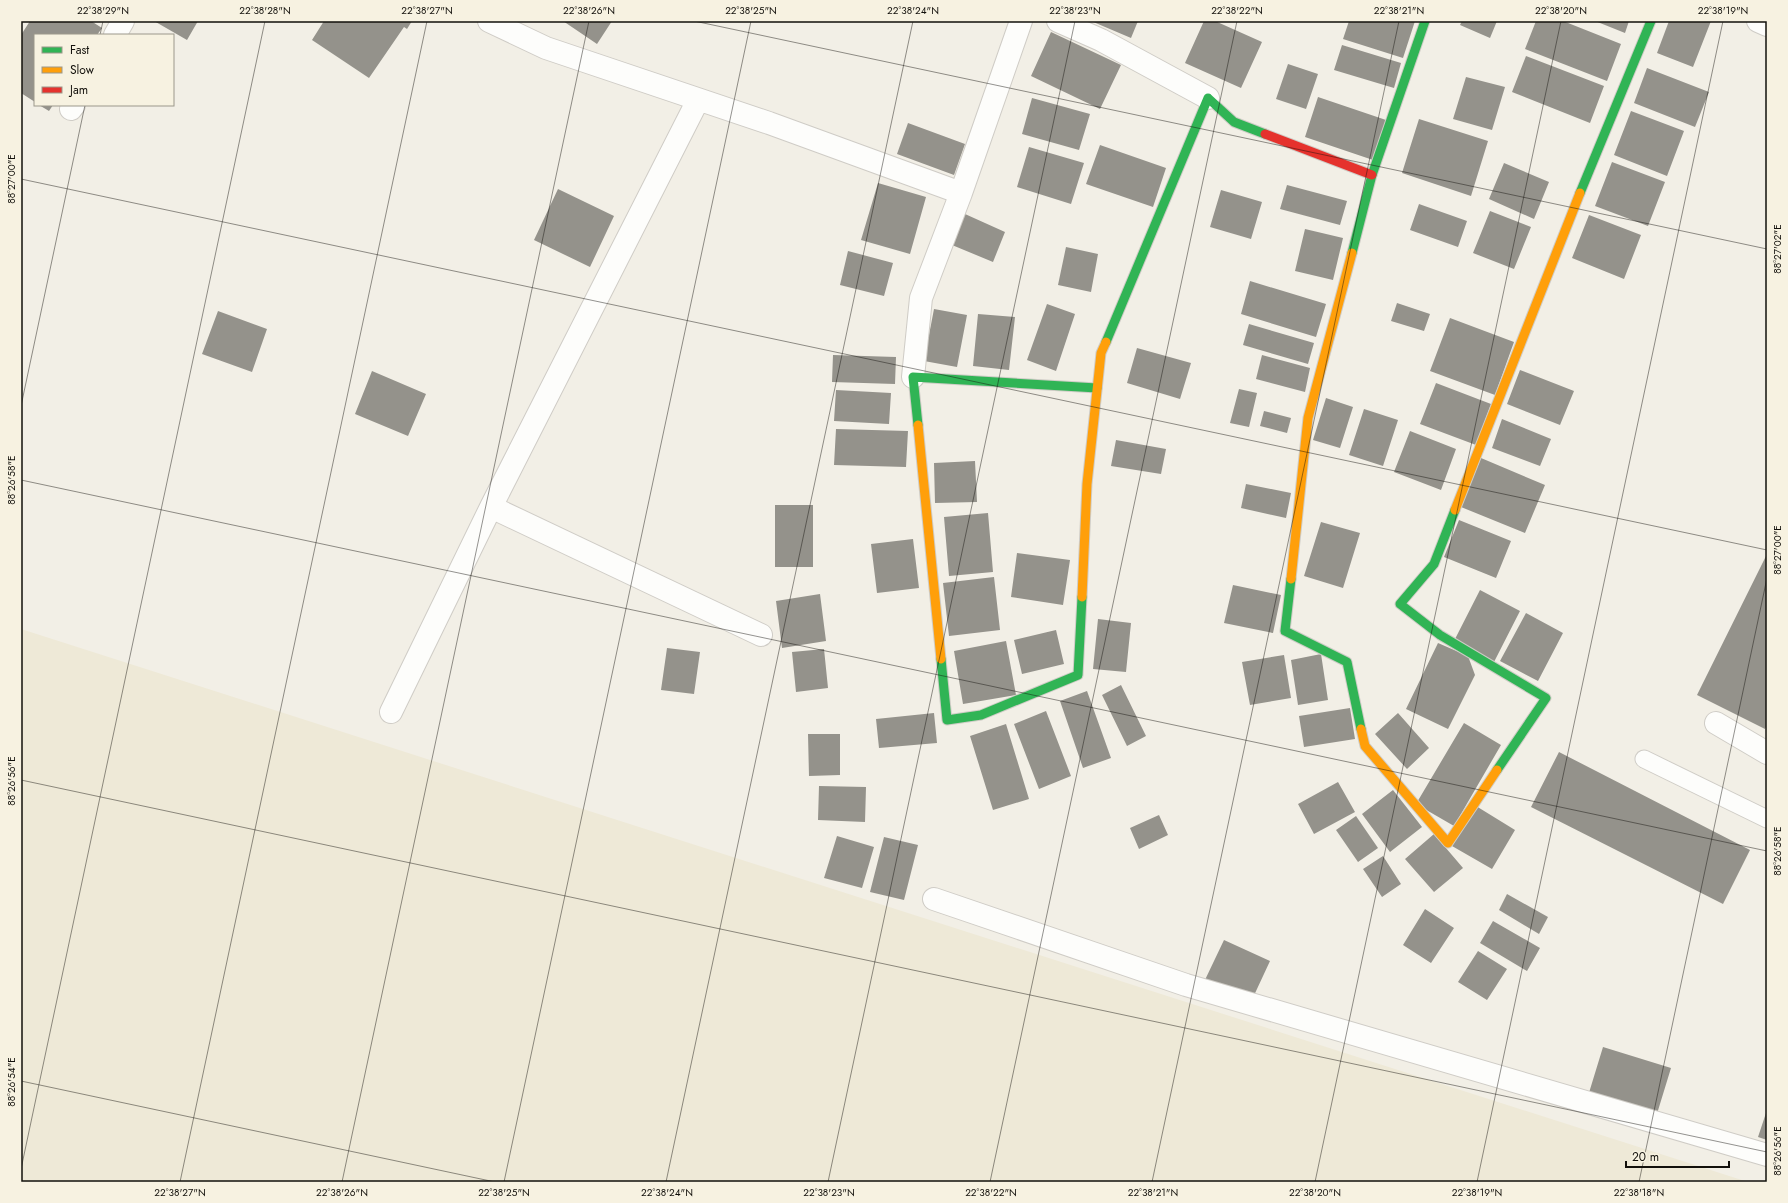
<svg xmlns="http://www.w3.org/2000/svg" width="1788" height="1203" viewBox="0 0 1788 1203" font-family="Jost,sans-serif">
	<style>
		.built { fill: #eee9d7 }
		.building { fill: #94928b }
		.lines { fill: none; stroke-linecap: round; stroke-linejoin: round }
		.lane-casing { stroke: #cfccc6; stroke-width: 19 }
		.street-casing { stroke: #cfccc6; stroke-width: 24 }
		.fast-casing { stroke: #cfccc6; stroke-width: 11 }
		.slow-casing { stroke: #cfccc6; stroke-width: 11 }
		.jam-casing { stroke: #cfccc6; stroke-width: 11 }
		.lane { stroke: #fdfdfb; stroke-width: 17 }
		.street { stroke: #fdfdfb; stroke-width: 22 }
		.fast { stroke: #30b455; stroke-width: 9 }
		.slow { stroke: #ff9f0a; stroke-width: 9 }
		.jam { stroke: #e5322d; stroke-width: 9 }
		.ticks { fill: none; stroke: #12100b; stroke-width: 1; stroke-opacity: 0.45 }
		.neatline { fill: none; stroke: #12100b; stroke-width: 1.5 }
		.ticks-label { font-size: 10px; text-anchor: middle; fill: #12100b }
	</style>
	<rect width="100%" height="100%" fill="#f2efe6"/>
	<path class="built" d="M21 629 1748 1182H21Z"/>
	<path class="building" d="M30 21H91L102 28 97 35H35V102L21 93V35Z
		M154 21H198L187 40Z
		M324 21H412L407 29 404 27 369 78 312 40Z
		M563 21H612L597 44Z
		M1091 21H1138L1131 38Z
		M1204 21H1215L1262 42 1241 88 1185 63Z
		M1349 21H1415L1403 58 1343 39Z
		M1462 21H1497L1490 38 1460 25Z
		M1536 21H1563L1621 44 1607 81 1525 49Z
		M1595 21H1629L1625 33Z
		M1669 21H1711L1693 67 1657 53Z
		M1051 32 1121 65 1100 109 1031 76Z
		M1342 45 1401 63 1394 88 1334 70Z
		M1526 56 1604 86 1590 123 1512 92Z
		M1288 64 1318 74 1306 109 1276 99Z
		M1647 68 1709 92 1695 127 1634 103Z
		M1466 77 1505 87 1492 130 1453 119Z
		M1318 97 1386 120 1373 160 1305 137Z
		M1032 98 1090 114 1079 150 1022 134Z
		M39 105H53L49 111Z
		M1631 111 1684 131 1667 176 1614 155Z
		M1419 119 1488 141 1471 196 1402 173Z
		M908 123 965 144 954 175 897 154Z
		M1100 145 1166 168 1153 207 1086 184Z
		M1029 147 1084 163 1071 204 1017 187Z
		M1612 162 1665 182 1648 226 1595 206Z
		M1504 163 1549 182 1534 219 1489 199Z
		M878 183 926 197 910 254 861 240Z
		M1287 185 1347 201 1340 225 1280 209Z
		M558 189 614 216 590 267 534 240Z
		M1221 190 1262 202 1251 239 1210 227Z
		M1419 204 1467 221 1458 247 1410 230Z
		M1490 211 1531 227 1514 269 1473 253Z
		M965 214 1005 232 993 262 952 245Z
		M1589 215 1641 235 1624 279 1572 258Z
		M1305 229 1343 238 1333 280 1295 271Z
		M1066 247 1098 254 1091 292 1058 285Z
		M848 251 893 263 884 296 840 285Z
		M1250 281 1326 304 1316 337 1241 314Z
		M1397 303 1430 314 1424 331 1391 321Z
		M1047 304 1075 314 1056 371 1027 360Z
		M934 309 967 315 957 367 924 361Z
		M218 311 267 329 252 372 202 354Z
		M978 314 1015 317 1009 370 973 366Z
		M1450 318 1514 342 1495 395 1430 371Z
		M1249 324 1314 343 1308 364 1243 345Z
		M1137 348 1191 363 1180 399 1127 383Z
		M833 355 896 357 895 384 832 382Z
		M1262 355 1310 368 1305 392 1256 379Z
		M1520 370 1574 391 1560 425 1507 404Z
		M372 371 426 394 408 436 355 414Z
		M1436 383 1491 404 1476 445 1420 424Z
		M1239 389 1257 393 1249 427 1230 423Z
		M836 390 891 393 889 424 834 421Z
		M1326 398 1353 407 1340 448 1313 440Z
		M1364 409 1398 420 1383 466 1349 455Z
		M1264 411 1291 418 1287 433 1260 426Z
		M1502 419 1551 439 1540 466 1492 448Z
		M836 429 908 431 906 467 834 465Z
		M1410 431 1456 449 1441 490 1394 472Z
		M1116 440 1166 449 1161 474 1111 466Z
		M1481 458 1545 485 1525 533 1461 507Z
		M975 461 977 502 935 503 934 463Z
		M1246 484 1291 493 1286 518 1241 508Z
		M775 505H813V567H775Z
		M988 513 993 572 949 576 944 517Z
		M1459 520 1511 541 1496 578 1444 557Z
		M1321 522 1360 533 1343 588 1304 576Z
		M913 539 919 588 877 593 871 544Z
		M1017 553 1070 560 1063 605 1011 597Z
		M1767 554V725L1765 729 1697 695Z
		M994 577 1000 630 949 636 943 583Z
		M1233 585 1281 595 1273 633 1224 623Z
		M1480 590 1520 611 1494 662 1454 641Z
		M820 594 826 641 782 648 776 601Z
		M1526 613 1563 633 1538 681 1500 661Z
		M1098 619 1131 623 1126 672 1093 669Z
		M1056 630 1064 664 1022 674 1014 640Z
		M1006 641 1016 695 963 704 954 651Z
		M1438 643 1468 656 1475 675 1448 729 1406 709Z
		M667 648 700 652 694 694 661 690Z
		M824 649 828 688 796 692 792 652Z
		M1321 654 1328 700 1298 705 1291 660Z
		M1284 655 1291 698 1250 705 1242 662Z
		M1121 685 1146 736 1127 746 1102 695Z
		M1087 691 1111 758 1083 768 1060 701Z
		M1350 708 1355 739 1304 747 1299 716Z
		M1046 711 1071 776 1039 789 1014 724Z
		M934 713 937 743 879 748 876 719Z
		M1398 713 1429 748 1407 769 1375 734Z
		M1464 723 1501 745 1454 826 1416 804Z
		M1006 724 1029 799 993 810 970 736Z
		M808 734H840V775L809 776Z
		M1559 752 1750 850 1723 904 1531 807Z
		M1338 782 1355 812 1314 834 1298 804Z
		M819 786 866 787 865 822 818 820Z
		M1393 790 1422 827 1390 852 1362 814Z
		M1476 806 1515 830 1492 869 1452 846Z
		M1159 815 1168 835 1139 849 1130 828Z
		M1356 816 1378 848 1358 862 1336 830Z
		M1434 834 1463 868 1434 892 1405 859Z
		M837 836 874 847 862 888 824 878Z
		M884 837 918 845 904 900 870 892Z
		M1383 856 1401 884 1382 897 1363 869Z
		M1507 894 1548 917 1539 934 1499 910Z
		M1425 909 1454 928 1431 963 1403 945Z
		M1493 921 1540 948 1527 971 1480 943Z
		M1224 940 1270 961 1250 1004 1204 982Z
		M1478 951 1507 969 1487 1000 1458 982Z
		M1603 1047 1671 1068 1656 1117 1588 1096Z
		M1767 1110V1140L1758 1137Z"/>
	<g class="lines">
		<defs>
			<path id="lane" d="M1644 759 1767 819"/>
			<path id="street" d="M489 21 546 48 769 123 961 193 1021 21
				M1058 21 1101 40 1208 98
				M1758 21 1767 25
				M115 35 123 21
				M698 100 491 507 761 635
				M71 109 74 105
				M913 377 921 298 961 193
				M391 712 491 507
				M1716 723 1767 753
				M934 899 1186 985 1767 1155"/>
			<path id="fast" d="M1580 193 1651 21
				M1352 253 1372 175 1425 21
				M1106 342 1208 98 1234 122 1265 134
				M918 425 913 377 1097 388
				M1455 510 1434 564 1400 604 1440 635 1546 698 1497 770
				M1291 579 1285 631 1347 662 1361 729
				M941 659 947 720 981 715 1078 675 1082 597"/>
			<path id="slow" d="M918 425 941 659
				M1455 510 1580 193
				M1291 579 1308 418 1352 253
				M1082 597 1087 484 1101 353 1106 342
				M1361 729 1365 746 1448 843 1497 770"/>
			<path id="jam" d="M1265 134 1372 175"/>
		</defs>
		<use href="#lane" class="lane-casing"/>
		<use href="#street" class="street-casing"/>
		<use href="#fast" class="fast-casing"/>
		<use href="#slow" class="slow-casing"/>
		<use href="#jam" class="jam-casing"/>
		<use href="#lane" class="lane"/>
		<use href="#street" class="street"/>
		<use href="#fast" class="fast"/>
		<use href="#slow" class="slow"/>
		<use href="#jam" class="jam"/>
	</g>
	<path class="ticks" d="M694 21 1767 249M100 35 103 21M21 179 1767 550M21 406 85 105M21 480 1767 851M21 780 1767 1152M21 1081 495 1182M21 1169 265 21M180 1182 427 21M342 1182 589 21M504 1182 751 21M666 1182 913 21M828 1182 1075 21M990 1182 1237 21M1152 1182 1399 21M1315 1182 1561 21M1477 1182 1723 21M1639 1182 1767 578"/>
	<rect width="1788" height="1203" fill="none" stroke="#f7f2e1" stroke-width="44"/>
	<rect x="34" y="34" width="140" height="72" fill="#f7f2e1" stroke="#9b988b"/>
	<rect x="42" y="47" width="20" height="6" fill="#30b455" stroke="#9b988b"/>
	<text x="70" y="54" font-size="12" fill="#12100b">Fast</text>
	<rect x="42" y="67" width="20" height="6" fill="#ff9f0a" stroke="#9b988b"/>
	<text x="70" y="74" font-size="12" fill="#12100b">Slow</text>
	<rect x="42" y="87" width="20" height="6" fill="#e5322d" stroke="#9b988b"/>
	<text x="70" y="94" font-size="12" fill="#12100b">Jam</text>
	<path d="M1626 1161v6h103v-6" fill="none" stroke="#12100b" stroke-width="2"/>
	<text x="1632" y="1161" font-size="12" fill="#12100b" stroke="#f7f2e1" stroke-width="3" paint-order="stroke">20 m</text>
	<rect x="22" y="22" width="1744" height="1159" class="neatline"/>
	<g class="ticks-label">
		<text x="103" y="14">22°38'29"N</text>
		<text x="265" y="14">22°38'28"N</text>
		<text x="427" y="14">22°38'27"N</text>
		<text x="589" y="14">22°38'26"N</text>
		<text x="751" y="14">22°38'25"N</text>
		<text x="913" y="14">22°38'24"N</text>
		<text x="1075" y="14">22°38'23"N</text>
		<text x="1237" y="14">22°38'22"N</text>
		<text x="1399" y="14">22°38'21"N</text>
		<text x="1561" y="14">22°38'20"N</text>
		<text x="1723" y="14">22°38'19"N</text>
		<text transform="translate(11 179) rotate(-90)" y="4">88°27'00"E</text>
		<text transform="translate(1777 249) rotate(-90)" y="4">88°27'02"E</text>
		<text transform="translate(11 480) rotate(-90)" y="4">88°26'58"E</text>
		<text transform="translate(1777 550) rotate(-90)" y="4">88°27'00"E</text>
		<text transform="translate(11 781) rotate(-90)" y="4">88°26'56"E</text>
		<text transform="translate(1777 851) rotate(-90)" y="4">88°26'58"E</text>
		<text transform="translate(11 1082) rotate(-90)" y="4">88°26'54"E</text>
		<text transform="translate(1777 1151) rotate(-90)" y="4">88°26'56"E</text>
		<text x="180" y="1196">22°38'27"N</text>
		<text x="342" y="1196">22°38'26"N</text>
		<text x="504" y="1196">22°38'25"N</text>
		<text x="667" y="1196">22°38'24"N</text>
		<text x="829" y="1196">22°38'23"N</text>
		<text x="991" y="1196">22°38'22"N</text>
		<text x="1153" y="1196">22°38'21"N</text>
		<text x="1315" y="1196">22°38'20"N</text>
		<text x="1477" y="1196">22°38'19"N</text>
		<text x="1639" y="1196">22°38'18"N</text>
	</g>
</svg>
